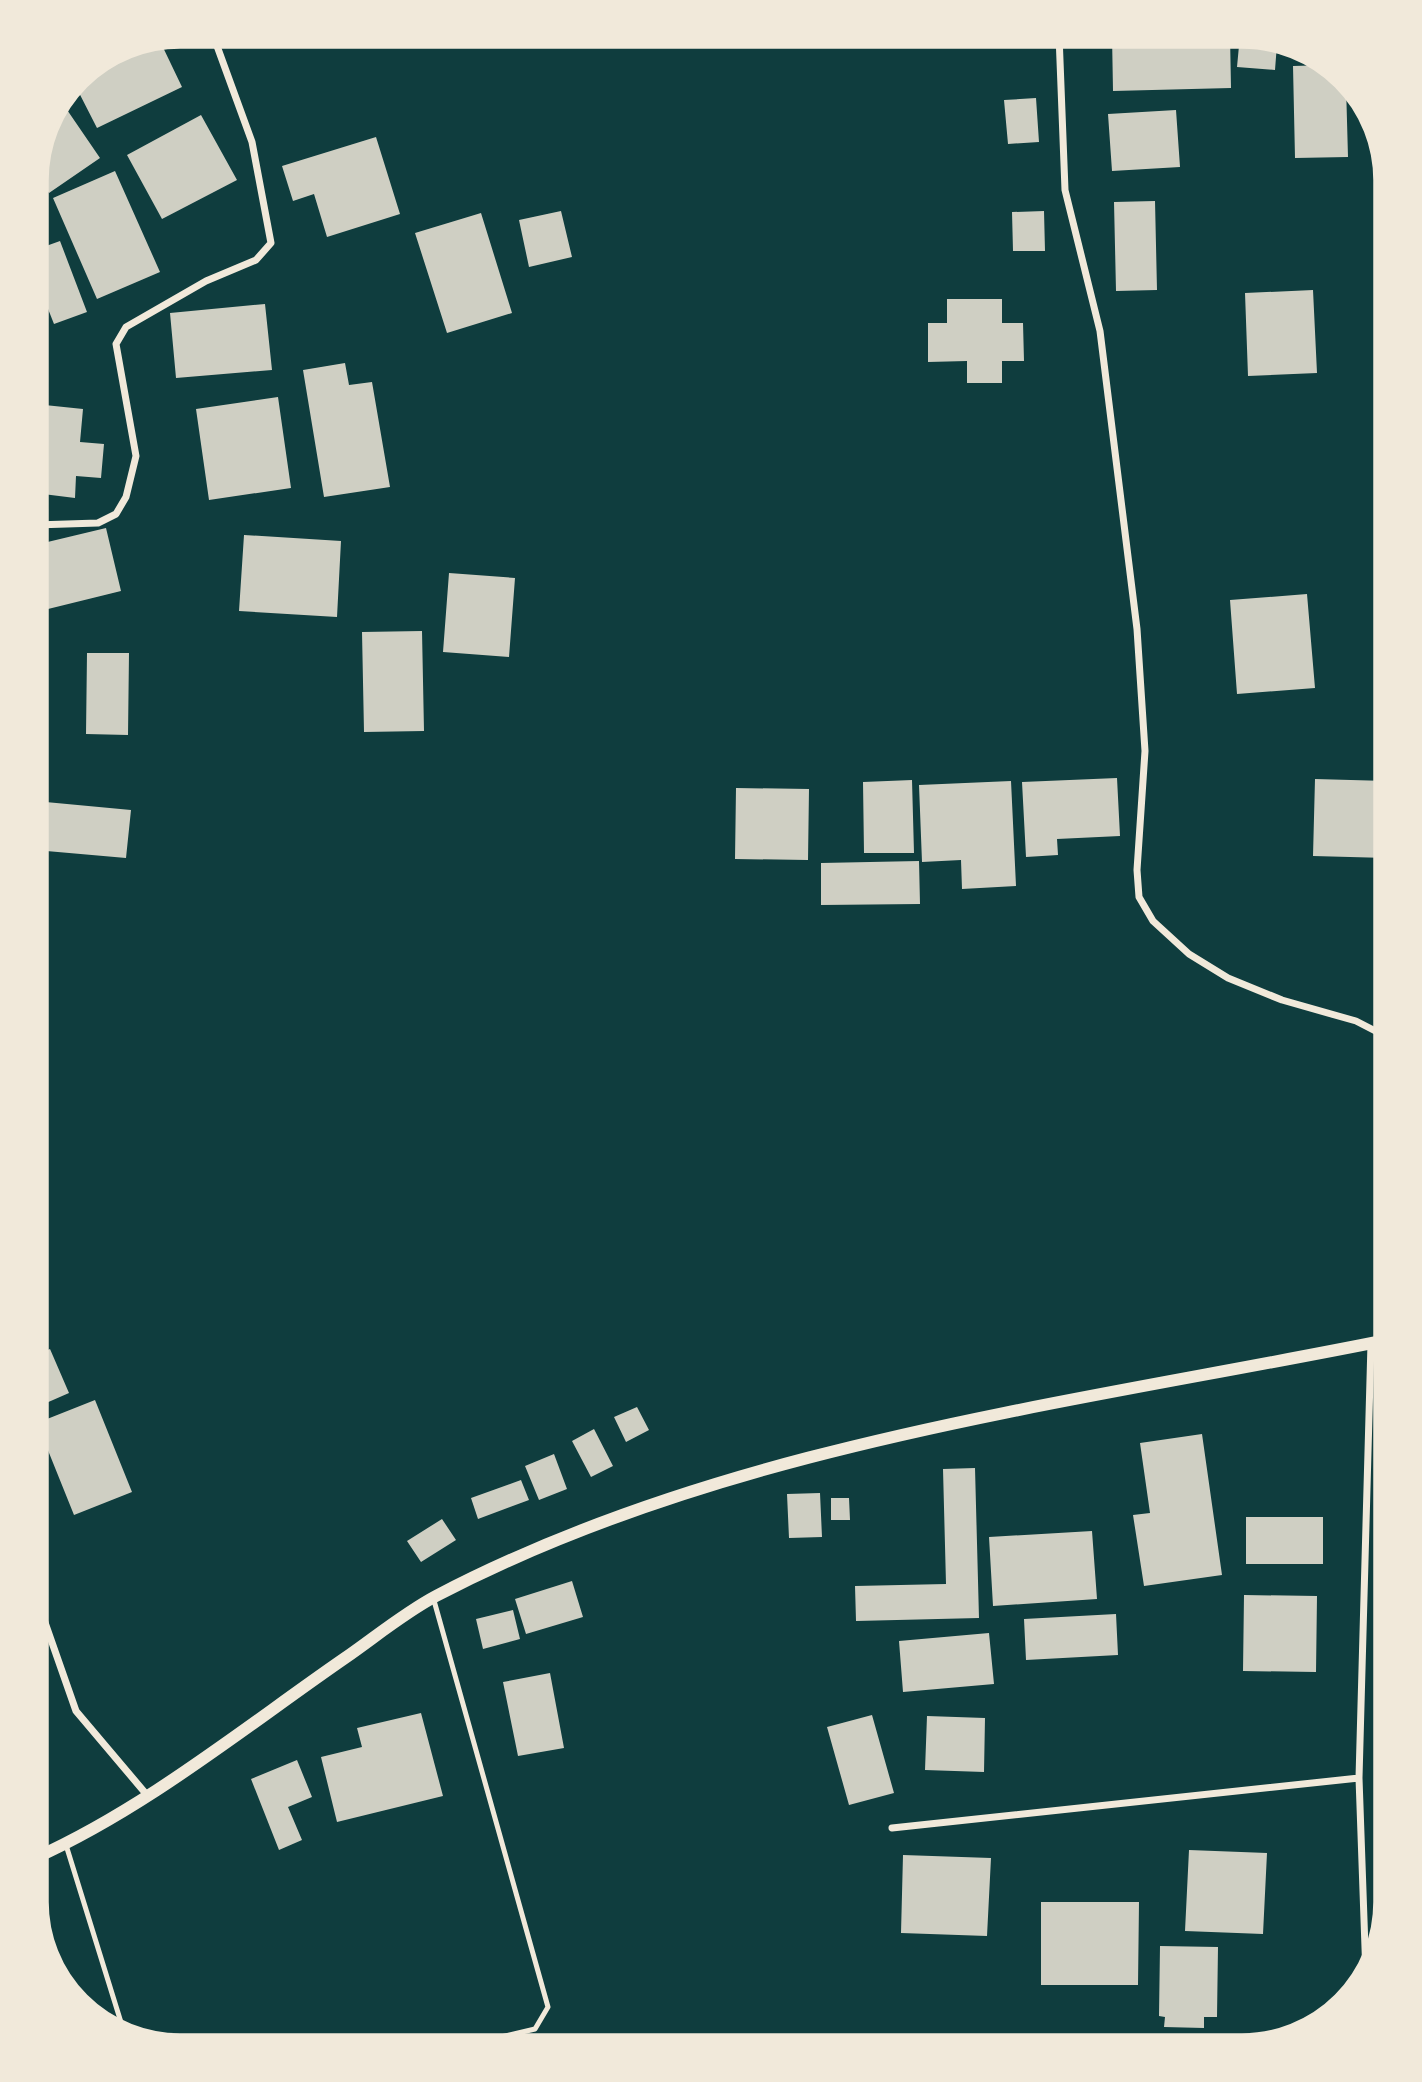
<svg xmlns="http://www.w3.org/2000/svg" width="1422" height="2082" viewBox="0 0 1422 2082" font-family="Commissioner,sans-serif">
	<style>
		.building { fill: #cfcfc3 }
		.lines { fill: none; stroke-linecap: round; stroke-linejoin: round }
		.service { stroke: #f1e9da; stroke-width: 5 }
		.minor { stroke: #f1e9da; stroke-width: 7 }
		.tertiary { stroke: #f1e9da; stroke-width: 12 }
		.rim { fill: none; stroke: #f1e9da; stroke-width: 3.5 }
	</style>
	<rect width="100%" height="100%" fill="#0f3d3e"/>
	<path class="building" d="M917 35H1015V46L918 47Z
		M1112 35H1230L1231 88 1113 91Z
		M1240 35H1251L1277 44 1275 70 1237 67Z
		M159 39 182 87 97 128 74 83 125 46Z
		M1328 65 1346 85 1348 157 1295 158 1293 66Z
		M1036 98 1039 142 1008 144 1004 100Z
		M61 101 100 158 49 193 35 171 50 116Z
		M1176 110 1180 167 1112 171 1108 114Z
		M201 115 237 180 162 219 127 155Z
		M1370 115 1380 155 1371 156Z
		M376 137 400 214 327 237 314 194 293 201 282 166Z
		M115 171 160 272 97 299 53 198Z
		M1155 201 1157 290 1116 291 1114 202Z
		M561 211 572 257 529 267 519 220Z
		M1044 211 1045 251H1013L1012 212Z
		M481 213 512 313 447 333 415 233Z
		M60 241 87 312 54 324 35 276V250Z
		M1313 290 1317 373 1248 376 1245 293Z
		M947 299H1002V323H1023L1024 361H1002V383H967V361L928 362V323H947Z
		M265 304 272 370 176 378 170 313Z
		M345 363 349 385 372 382 390 487 324 497 303 370Z
		M278 397 291 488 209 500 196 409Z
		M35 404 83 409 80 442 104 444 101 478 76 476 75 498 35 493Z
		M106 528 121 591 44 610 35 570V545Z
		M244 535 341 541 337 617 239 611Z
		M449 573 515 578 509 657 443 652Z
		M1307 594 1315 688 1237 694 1230 600Z
		M422 631 424 731 364 732 362 632Z
		M87 653H129L128 735 86 734Z
		M1117 778 1120 836 1057 839 1058 855 1026 857 1022 782Z
		M1315 779 1387 781V858L1313 856Z
		M912 780 914 853H864L863 782Z
		M1011 781 1016 886 962 889 961 860 922 862 919 785Z
		M736 788 809 789 808 860 735 859Z
		M35 801 131 810 126 858 35 850Z
		M919 861 920 904 821 905V863Z
		M50 1349 69 1393 37 1407 35 1356Z
		M95 1400 132 1492 74 1515 37 1423Z
		M637 1407 649 1430 626 1442 614 1417Z
		M594 1429 613 1466 591 1477 572 1441Z
		M1202 1434 1222 1575 1144 1586 1133 1515 1150 1513 1140 1443Z
		M554 1454 567 1489 539 1500 525 1466Z
		M975 1468 979 1618 856 1621 855 1586 946 1584 943 1469Z
		M521 1480 529 1500 478 1519 471 1498Z
		M820 1493 822 1537 789 1538 787 1494Z
		M831 1498H849L850 1520H831Z
		M1246 1517H1323V1564H1246Z
		M442 1519 456 1540 421 1562 407 1541Z
		M1092 1531 1097 1599 993 1606 989 1537Z
		M572 1581 583 1617 526 1634 515 1599Z
		M1244 1595 1317 1596 1316 1672 1243 1671Z
		M513 1610 520 1639 483 1649 476 1619Z
		M1116 1614 1118 1655 1026 1660 1024 1619Z
		M989 1633 994 1684 903 1692 899 1641Z
		M550 1673 564 1748 518 1756 503 1682Z
		M421 1713 443 1796 337 1822 321 1757 362 1747 357 1728Z
		M872 1715 894 1793 849 1805 827 1727Z
		M927 1716 985 1718 984 1772 925 1770Z
		M297 1760 312 1797 288 1807 302 1840 279 1850 251 1779Z
		M1189 1850 1267 1853 1263 1934 1185 1931Z
		M903 1855 991 1858 987 1936 901 1933Z
		M1041 1902H1139L1138 1985H1041Z
		M1160 1946 1218 1947 1217 2017H1204V2028L1164 2027 1165 2017 1159 2016Z
		M1173 2037 1252 2044 1172 2047Z"/>
	<g class="lines">
		<path class="service" d="M433 1597 548 2007 535 2029 459 2047
			M66 1845 124 2032"/>
		<path class="minor" d="M1059 35 1065 190 1100 331 1137 629 1145 751 1137 870 1139 897 1153 921 1189 954 1228 978 1282 1000 1356 1021 1387 1037
			M35 525 98 523 116 514 126 497 136 456 116 344 126 327 206 281 256 260 271 243 252 142 213 35
			M35 1594 76 1711 147 1795
			M892 1828 1359 1778
			M1366 1976 1359 1778 1371 1343"/>
		<path class="tertiary" d="M35 1858C146 1808 245 1727 345 1658 374 1638 404 1613 436 1596 726 1444 1070 1404 1387 1340"/>
	</g>
	<path d="M0 0H1422V2082H0ZM180 47H1242A133 133 0 0 1 1375 180V1902A133 133 0 0 1 1242 2035H180A133 133 0 0 1 47 1902V180A133 133 0 0 1 180 47Z" fill="#f1e9da" fill-rule="evenodd"/>
	<path class="rim" d="M180 47H1242A133 133 0 0 1 1375 180V1902A133 133 0 0 1 1242 2035H180A133 133 0 0 1 47 1902V180A133 133 0 0 1 180 47Z"/>
</svg>
